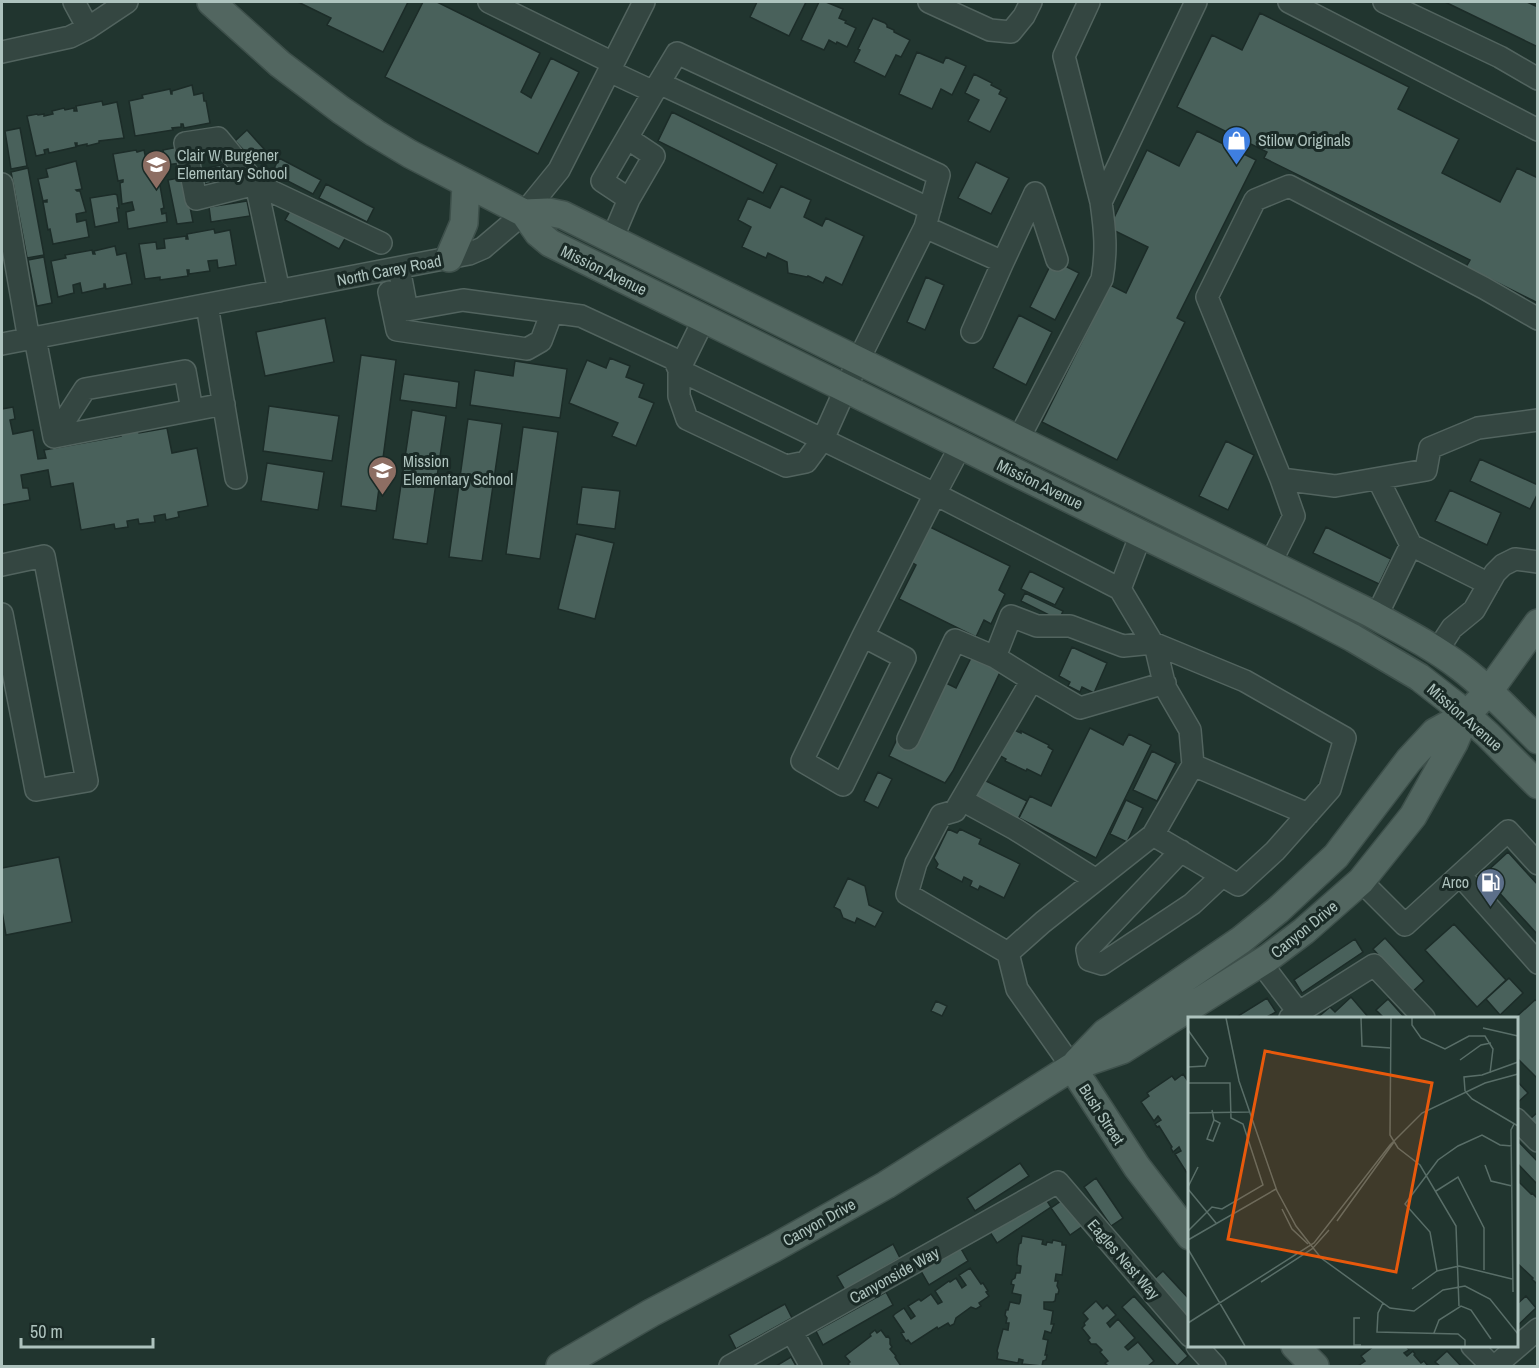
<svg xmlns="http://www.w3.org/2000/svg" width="1539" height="1368" viewBox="0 0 1539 1368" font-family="'Archivo Narrow',sans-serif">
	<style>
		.building { fill: #49615b; stroke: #1c2c28; stroke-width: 1.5 }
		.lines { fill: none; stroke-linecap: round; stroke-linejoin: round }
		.minor-casing { stroke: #52645f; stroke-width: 24 }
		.major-casing { stroke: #3e504b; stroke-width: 30 }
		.minor { stroke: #344641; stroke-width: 21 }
		.major { stroke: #526660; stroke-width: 27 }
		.labels { text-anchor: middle; stroke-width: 6; stroke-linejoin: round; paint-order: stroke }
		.poi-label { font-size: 16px; fill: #aec3be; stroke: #1a2a26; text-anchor: start }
		.street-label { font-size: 16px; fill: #aec3be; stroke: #1a2a26 }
		.inset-road { fill: none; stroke: #596e68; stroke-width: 1.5 }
		.view { fill: #e8590c; fill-opacity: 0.15; stroke: #e8590c; stroke-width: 3 }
		.inset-edge { fill: none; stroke: #aec3be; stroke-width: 3 }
	</style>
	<rect width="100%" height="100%" fill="#21352f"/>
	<path class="building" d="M298 2H408L383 52 327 25 331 18Z
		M423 2H437L540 53 521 92 531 98 551 58 579 72 538 154 385 77Z
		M757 2H806L789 36 750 17Z
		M819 2H826L843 9 839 18 846 21 845 23 856 28 847 47 837 42 836 44 829 40 824 50 801 40Z
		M1445 2H1527L1538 7V47Z
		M1260 13 1409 87 1398 109 1459 139 1442 173 1500 202 1517 168 1538 178V303L1466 267 1470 260 1264 158 1267 152 1177 107 1212 35 1242 50Z
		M873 18 885 23 887 25V27L894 30V32L910 40 901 57 896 55 885 77 854 62 860 50 858 49Z
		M917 52 943 63 946 57 966 66 952 95 941 89 932 109 899 94Z
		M974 74 992 83 991 85 1001 90 999 94 1007 98 990 132 968 121 979 100 965 93Z
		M192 85 194 95 203 93 204 101H206L210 123 184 128 183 124H181V127L172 128 173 130 135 136 129 101 143 98 142 95 170 89 171 94H172V91Z
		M102 101 103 105 117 102 124 138 99 141V143L87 146V144L77 146V143H75L76 147 49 153 48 149 44 150 45 154 36 156 27 116 37 114 38 115 44 114V116L53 114 52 111 64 108 65 110 74 108V111H77L76 106Z
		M672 112 777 164 763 193 658 141Z
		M20 128 27 166 11 169 5 131Z
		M247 130 264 149 252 159 235 141Z
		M1197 131 1256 160 1177 318 1185 322 1117 460 1042 422 1110 285 1126 293 1148 247 1109 228 1147 150 1179 166Z
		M178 147 181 163 166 165 163 150Z
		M136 150 137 152 144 150 146 159 156 157 158 170H156L158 178 155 179V181L159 180 164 208 161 209 162 214 166 213 167 222 128 229 126 212 134 210 132 202 122 204 120 183 123 182V180L118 181 113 154Z
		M279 158 321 180 313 194 272 173Z
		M76 161 82 189 76 190 77 191H80L86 212 76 214 77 222 86 220 89 237 53 244 50 229 48 230 43 202H47V200L43 201 38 179 48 177 46 169Z
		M976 162 1009 178 991 214 958 198Z
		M226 164 229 179 205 184 202 169Z
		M28 168 44 255 27 258 11 172Z
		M184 177 193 222 177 224 168 180Z
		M326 184 374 208 367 222 319 198Z
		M781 186 811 200 804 217 822 226 826 218 864 236 842 285 826 277 823 283 808 276 807 277 788 273 787 262 768 253 766 258 742 247 751 227 738 220 748 198 770 208Z
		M115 194 117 195 119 208H117L119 222 95 227 90 198Z
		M247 201 250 216 211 222 209 207Z
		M293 206 347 235 339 249 285 220Z
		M214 229 215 233 230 230 236 265 218 268 217 260 208 261 210 271 189 274V270H187L188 276 160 280V277L145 279 139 244 156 242 157 249 165 248 164 239 186 236V239H188L187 234Z
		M115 246 117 255 126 253 132 284 106 289 105 284H104V288L82 293 80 283 73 285 74 293 58 297 51 261 66 258 65 255 92 250 93 254H95L94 251Z
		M44 257 52 303 37 306 28 260Z
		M1053 260 1079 273 1055 320 1030 307Z
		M926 277 944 285 925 330 907 322Z
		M1019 315 1052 332 1026 385 993 368Z
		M325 318 334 362 265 376 256 332Z
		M361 355 396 360 376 511 341 506Z
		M610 358 630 366 626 377 644 384 639 397 654 403 636 446 612 436 618 423 569 403 587 360 606 368Z
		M515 361 567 369 560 418 470 405 475 370 513 376Z
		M404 374 459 382 456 408 400 400Z
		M269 406 339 416 332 461 263 451Z
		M13 407 15 419 10 420 13 434 33 430 38 459 46 458 44 450 121 436V434L138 431 139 433 167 428 172 453 197 448 208 506 178 512 179 517 166 520 165 514 154 516 155 522 139 524 138 519 127 521 128 527 115 529 114 524 81 530 73 483 51 487 48 470 21 475 23 488H28L30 500 2 505V409Z
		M412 410 446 416 427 544 393 539Z
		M468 419 502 424 482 561 449 557Z
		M523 427 558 432 540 559 506 554Z
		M1226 441 1254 455 1228 510 1199 496Z
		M1480 459 1538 485V493L1530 509 1470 481Z
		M267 463 324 472 318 510 261 501Z
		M582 487 620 491 615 529 577 524Z
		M1450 490 1501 513 1487 545 1435 521Z
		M928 526 1010 566 999 590 1005 594 991 624 984 620 976 637 899 599 916 565 911 562Z
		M1326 527 1391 559 1379 584 1313 553Z
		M576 534 614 543 595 619 558 609Z
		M1030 571 1064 588 1055 605 1021 589Z
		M1025 593 1063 611 1059 620 1021 601Z
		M1072 647 1107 663 1094 693 1082 687 1080 692 1068 686 1070 682 1059 676Z
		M973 654 1002 668 953 771 945 783 889 756 898 737 940 680 956 688Z
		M1007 727 1021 733V731L1049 745 1048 747 1053 750 1041 776 1027 769 1026 771 1005 761 1006 759 995 753Z
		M1090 728 1123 745 1129 734 1151 745 1096 858 1019 818 1030 796 1051 806Z
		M1152 751 1176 763 1157 801 1133 790Z
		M878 772 892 779 878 808 864 801Z
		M982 779 1027 801 1018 819 973 797Z
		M1126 800 1143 808 1127 842 1110 834Z
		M948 829 957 833 960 829 981 839 979 844 1020 864 1004 898 980 886 978 890 970 886 972 881 964 877 962 882 936 868 938 864 934 858Z
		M1508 852 1538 885V935L1483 875Z
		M59 857 72 922 6 935 2 911V868Z
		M848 878 865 886 869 905 883 912 875 927 857 918 855 923 843 918 840 910 834 907Z
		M1454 924 1506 980 1477 1007 1425 950Z
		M1385 938 1424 981 1412 992 1373 949Z
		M1355 939 1363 952 1302 993 1294 980Z
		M1509 978 1523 993 1500 1015 1486 999Z
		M1351 997 1369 1018H1317L1330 1007 1335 1012Z
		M1267 998 1276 1012 1265 1018H1235Z
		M1388 999 1405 1018H1384L1376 1010Z
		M1535 1000 1538 1002V1079L1516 1057 1515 1018Z
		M936 1001 947 1006 942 1016 931 1011Z
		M1183 1074 1190 1084V1171L1187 1173 1175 1154 1181 1151 1179 1147 1173 1152 1171 1148 1172 1147 1159 1126 1157 1127 1155 1124 1161 1120 1158 1116 1154 1121 1141 1102 1149 1096 1147 1093 1172 1076 1175 1080Z
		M1516 1080 1528 1093 1516 1104Z
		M1538 1112V1127L1530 1119Z
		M1516 1139 1538 1162V1185L1516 1162Z
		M1020 1163 1029 1176 975 1211 967 1198Z
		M1516 1177 1520 1181 1519 1182 1531 1194 1532 1193 1538 1199V1285L1532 1279 1533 1278 1516 1262Z
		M1096 1178 1123 1218 1111 1226 1084 1187Z
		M1042 1193 1051 1207 997 1243 988 1229Z
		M1064 1199 1083 1226 1070 1235 1051 1208Z
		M1022 1236 1043 1240 1042 1244 1046 1245 1047 1242 1052 1243 1053 1240 1062 1242V1245H1066L1062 1275 1056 1274 1055 1281H1058L1057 1286 1059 1290 1058 1294H1056L1055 1301 1053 1302H1044V1309L1053 1311 1051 1324H1054L1051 1333 1045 1331 1043 1339 1048 1340 1045 1355H1047L1046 1360 1043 1361 1042 1366 1022 1364 1023 1360 1019 1359 1018 1363 997 1359 998 1353 997 1351 1003 1329 1008 1330 1009 1323H1006L1007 1318 1005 1315 1006 1310H1008L1010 1302 1019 1304 1020 1302 1021 1295 1012 1293 1014 1285 1011 1284 1012 1280 1015 1278 1016 1273H1020L1021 1266 1017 1265V1258L1019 1244 1021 1243Z
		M893 1244 900 1258 845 1290 837 1276Z
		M960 1247 968 1261 929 1285 921 1271Z
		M970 1268 981 1284 983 1283 988 1291 986 1292 989 1296 979 1303 981 1306 976 1309 971 1307 956 1318 954 1324 950 1326 948 1323 938 1329 937 1327 911 1344 908 1340 906 1341 901 1333 904 1332 893 1316 895 1314 904 1308 911 1319 915 1316 908 1306 919 1299 921 1301 931 1294 938 1304 942 1302 935 1291 949 1281 950 1282 956 1278 962 1288 966 1285 959 1275Z
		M1163 1271 1190 1300V1324L1151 1282Z
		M886 1292 893 1305 823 1345 816 1331Z
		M1134 1296 1188 1356 1177 1366 1122 1307Z
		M1526 1296 1536 1308 1516 1327V1305Z
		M1096 1301 1103 1309 1107 1305 1116 1315 1107 1323 1110 1327 1118 1319 1135 1338 1125 1347 1128 1350 1138 1342 1154 1361 1148 1366H1108L1105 1363 1108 1361 1100 1352 1102 1350 1096 1344H1091L1088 1340 1090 1338 1082 1328 1085 1325 1084 1323 1088 1319 1083 1313Z
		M785 1304 792 1318 736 1349 729 1335Z
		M875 1330 877 1333 881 1330 886 1337 888 1336 890 1339V1344L892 1347 890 1349 896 1356 895 1357 901 1366H850L848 1364 850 1362 845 1356 871 1336 870 1334Z
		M1374 1346H1406L1409 1350 1404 1353 1407 1356 1413 1351 1415 1354 1414 1355 1421 1363 1424 1361 1428 1366H1358L1365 1361 1361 1356Z
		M1447 1351 1461 1366H1440L1435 1362Z
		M791 1357 796 1366H776Z"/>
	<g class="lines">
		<defs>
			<path id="minor" d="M74 2 88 28
				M489 2 613 63
				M929 2 990 30 1011 32 1024 16 1031 2
				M1089 2 1064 56 1101 202 1196 2
				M1289 2 1538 130
				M1384 2 1500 57 1538 79
				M2 52 70 37 88 28 127 2
				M609 71 654 92
				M2 184 29 340
				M629 199 602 181 659 83
				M925 227 939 175 677 53 659 83 930 209
				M612 239 629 199 654 156 627 138
				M1003 262 1035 193 1057 260
				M399 268 407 310 463 300 581 316 674 359 679 370 935 494 863 636 802 761 843 785 905 658 863 636
				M279 291 256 184 196 199 185 143 218 138 256 184 381 243
				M389 292 397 330 527 349 541 341 552 312
				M207 305 236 478
				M704 319 679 370V396L687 419 786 466 806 462 823 439 858 361 925 227 1003 262 972 332
				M35 338 54 437
				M2 344 469 254 483 248 524 213 559 170 644 2
				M54 437 85 389 185 371 192 410
				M54 437 224 404
				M1018 440 1102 279C1107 251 1105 230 1101 202
				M961 445 935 494 1120 589 1141 534
				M1281 479 1335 486 1426 470 1430 448 1478 428 1538 420
				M1378 479 1411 545
				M1270 564 1294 516 1281 479 1207 297 1255 200 1289 186 1484 288 1538 319
				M2 565 44 556 87 781 36 790 2 614
				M1376 617 1411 545 1489 584
				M1437 651 1452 628 1474 610 1495 573 1503 565 1515 559 1538 562
				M1032 680 1080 708 1165 683
				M908 739 955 640 995 657
				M1193 765 1308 814
				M962 800 1015 829 1096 880
				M1181 851 1087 950 1089 960 1102 964 1192 904 1222 876
				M1460 875 1538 963
				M1361 881 1405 925 1508 831 1538 864
				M1008 953 907 894 916 863 941 815 955 811 1032 680 995 657 1011 616 1037 626H1070L1123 646 1153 643 1245 681 1345 738 1330 789 1275 851 1238 885 1153 835
				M1261 963 1299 1013
				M1290 1018 1374 965 1424 1018
				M1072 1067 1017 989 1008 953 1043 922 1153 835 1193 765 1190 730 1165 687 1156 649 1120 589
				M1516 1119 1538 1141
				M792 1332 811 1366
				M1197 1346 1215 1366
				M1472 1346 1492 1366
				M730 1366 1058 1182 1190 1336
				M1495 1366 1538 1329"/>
			<path id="major" d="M211 2 280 64 341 110 375 133 410 154 524 213 538 233 550 243 1141 534 1301 611 1353 638 1419 677 1455 705 1488 735 1538 785
				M524 213 548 212 563 215 1368 612C1399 629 1431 645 1460 667 1488 688 1513 715 1538 740
				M449 258 464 223 466 184
				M1077 1062 1105 1033 1241 940 1278 910 1336 856 1409 760 1435 732 1466 715 1489 691 1538 623
				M1072 1067 1137 1167 1190 1236
				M1295 1346 1315 1366
				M560 1366 651 1313 774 1248 886 1185 1072 1067 1122 1050 1268 958 1304 931 1361 881 1413 816 1454 743 1466 715"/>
		</defs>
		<use href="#minor" class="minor-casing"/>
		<use href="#major" class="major-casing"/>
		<use href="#minor" class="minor"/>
		<use href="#major" class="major"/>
	</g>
	<defs>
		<symbol id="shop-pin" viewBox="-11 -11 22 30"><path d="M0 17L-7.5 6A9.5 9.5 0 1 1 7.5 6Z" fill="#3f7fe0" stroke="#1a2a26"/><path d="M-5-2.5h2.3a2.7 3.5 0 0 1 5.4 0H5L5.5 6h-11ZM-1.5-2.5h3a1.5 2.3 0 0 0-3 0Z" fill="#fff"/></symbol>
		<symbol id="school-pin" viewBox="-11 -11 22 30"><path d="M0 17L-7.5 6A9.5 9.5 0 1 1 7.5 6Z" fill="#8d6e63" stroke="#1a2a26"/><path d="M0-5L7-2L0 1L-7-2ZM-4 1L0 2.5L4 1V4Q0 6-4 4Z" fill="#fff"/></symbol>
		<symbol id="fuel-pin" viewBox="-11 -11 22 30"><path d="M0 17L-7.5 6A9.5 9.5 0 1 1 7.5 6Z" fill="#5c6f8a" stroke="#1a2a26"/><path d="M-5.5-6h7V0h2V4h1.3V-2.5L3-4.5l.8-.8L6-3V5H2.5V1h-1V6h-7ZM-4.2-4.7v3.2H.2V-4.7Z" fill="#fff"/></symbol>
	</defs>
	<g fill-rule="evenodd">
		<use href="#shop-pin" x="1220" y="124" width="33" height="45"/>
		<use href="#school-pin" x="140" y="148" width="33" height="45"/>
		<use href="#school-pin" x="366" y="454" width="33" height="45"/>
		<use href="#fuel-pin" x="1474" y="866" width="33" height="45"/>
	</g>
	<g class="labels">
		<g class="poi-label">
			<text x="1258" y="146">Stilow Originals</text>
			<text x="177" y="161">Clair W Burgener<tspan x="177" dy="18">Elementary School</tspan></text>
			<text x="403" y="467">Mission<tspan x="403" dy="18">Elementary School</tspan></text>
			<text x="1469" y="888" text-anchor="end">Arco</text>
		</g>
		<g class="street-label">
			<text transform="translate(389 270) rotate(-11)" y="6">North Carey Road</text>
			<text transform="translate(604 270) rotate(26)" y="6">Mission Avenue</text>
			<text transform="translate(1040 484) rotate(26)" y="6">Mission Avenue</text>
			<text transform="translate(1465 717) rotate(41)" y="6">Mission Avenue</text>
			<text transform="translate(1304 929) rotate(-39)" y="6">Canyon Drive</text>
			<text transform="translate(1102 1114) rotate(57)" y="6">Bush Street</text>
			<text transform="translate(819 1222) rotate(-29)" y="6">Canyon Drive</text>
			<text transform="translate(1124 1259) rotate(49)" y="6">Eagles Nest Way</text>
			<text transform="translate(894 1275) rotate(-29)" y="6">Canyonside Way</text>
		</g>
	</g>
	<g transform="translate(1188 1017)">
		<rect width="330" height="330" fill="#21352f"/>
		<path class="inset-road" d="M38 1 51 64 89 174M173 1 174 29 203 31M203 1 202 118 210 131 232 148 268 209 271 289M224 1V8L233 21 257 32 281 19H297L305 32 302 56M295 11 330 19M0 13 20 41 17 49 0 50M272 43 293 28 303 26M0 66H42L43 101 55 107 75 168 34 192 24 190 0 214M277 74 276 60 294 58 330 45M277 74 284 82 330 109M24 93 26 103 19 122 25 124 32 106 26 103M0 96 61 95M297 148 303 164 324 169M0 170 10 150M0 172 28 206M88 172 108 209 133 241 202 291 226 294 255 273 277 269 302 282 330 317M248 174 270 160 296 211V253M94 192 104 212 120 227M149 204 206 125M0 223 88 172M0 232 57 329M249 254 242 215 217 187 250 143 270 129 294 118 312 128 324 129M73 265 124 232 141 213M224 272 249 254 271 249 324 262M325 275 323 113 326 107M195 286 190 296 189 315 270 317 277 323V329M172 301H166V328H173M0 306 126 226 202 128 234 96 297 66 330 57M246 316 251 303 273 289 283 293 303 322"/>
		<path class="view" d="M77 34 244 66 208 255 40 222Z"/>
		<rect width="330" height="330" class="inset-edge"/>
	</g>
	<rect width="1539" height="1368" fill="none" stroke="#aec3be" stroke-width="6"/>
	<path d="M21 1338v9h132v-9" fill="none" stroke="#aec3be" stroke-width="3"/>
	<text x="30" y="1338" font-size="18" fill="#aec3be" stroke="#1a2a26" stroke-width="4.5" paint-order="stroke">50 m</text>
</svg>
